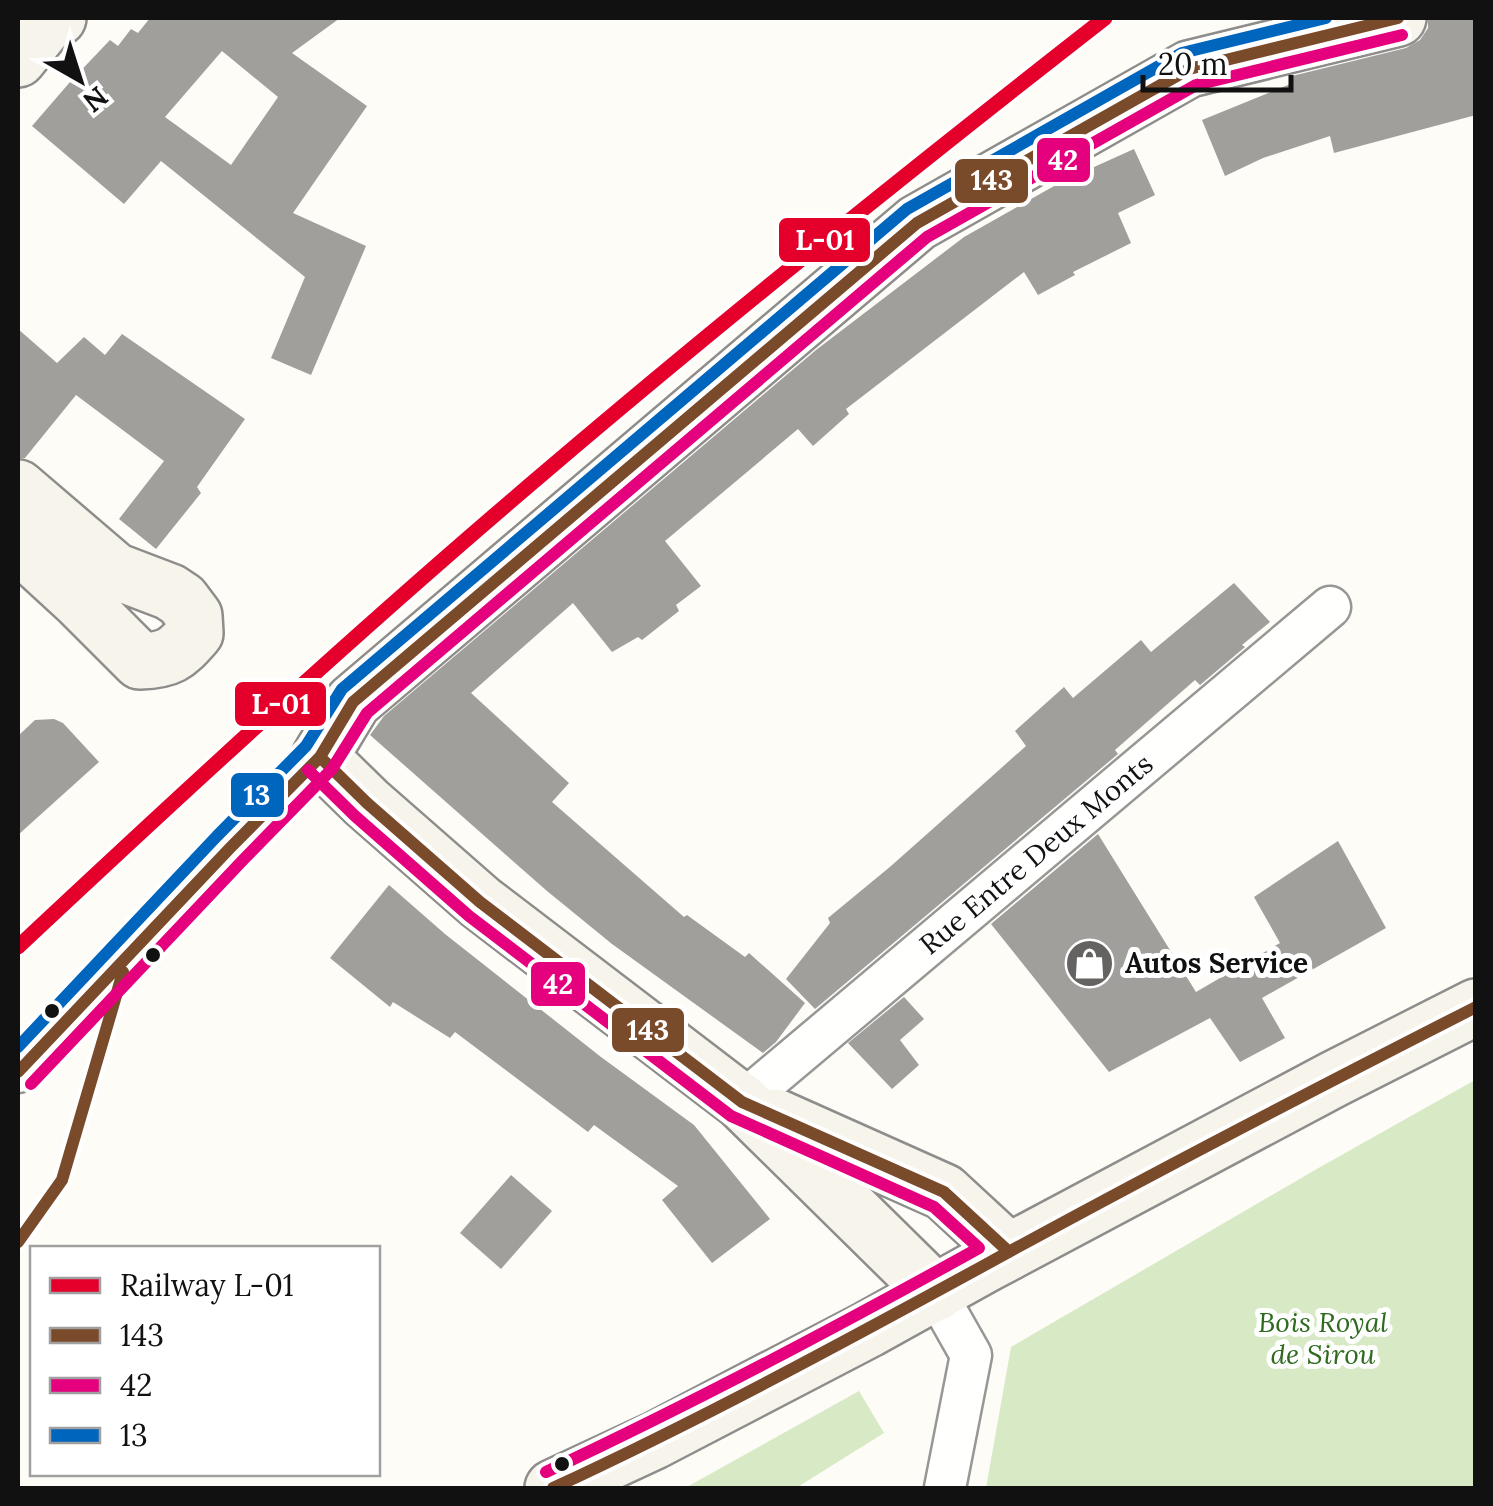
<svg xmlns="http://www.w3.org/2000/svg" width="1493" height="1506" viewBox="0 0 1493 1506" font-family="Lora,serif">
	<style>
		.forest { fill: #d8eac5 }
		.building { fill: #a19f9c; fill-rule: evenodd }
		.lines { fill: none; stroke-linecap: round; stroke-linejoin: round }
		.street-casing { stroke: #979795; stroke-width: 45 }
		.secondary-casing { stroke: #8e8d8b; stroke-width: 60 }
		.street { stroke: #fffffe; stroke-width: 40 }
		.secondary { stroke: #f6f4eb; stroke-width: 55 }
		.bus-1-casing { stroke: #fff; stroke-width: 20 }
		.bus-2-casing { stroke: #fff; stroke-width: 20 }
		.bus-3-casing { stroke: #fff; stroke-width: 20 }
		.bus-1 { stroke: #7a4b2a; stroke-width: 12 }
		.bus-2 { stroke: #e5007d; stroke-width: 12 }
		.bus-3 { stroke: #0065bd; stroke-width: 12 }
		.rail-1-casing { stroke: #fff; stroke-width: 22 }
		.rail-1 { stroke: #e4002b; stroke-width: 15 }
		.bus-dot { fill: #111; stroke: #fff; stroke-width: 4 }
		.labels { text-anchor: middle; stroke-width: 10; stroke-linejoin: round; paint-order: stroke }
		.street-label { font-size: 28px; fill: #111; stroke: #fff }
		.poi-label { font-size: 28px; font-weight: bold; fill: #111; stroke: #fff; text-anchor: start }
		.park-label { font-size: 28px; font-style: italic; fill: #2f6b1f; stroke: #fff }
		.line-badge { stroke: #fff; stroke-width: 4 }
		.badge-label { font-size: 28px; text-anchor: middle; font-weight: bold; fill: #fff }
	</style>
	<rect width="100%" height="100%" fill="#fdfcf7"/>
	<path class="forest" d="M1475 1080V1488H986L1011 1347 1322 1166Z
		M859 1391 884 1433 796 1488H685Z"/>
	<path class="building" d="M150 18H340L292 53 367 106 293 213 366 246 311 375 271 358 305 277 161 161 124 204 32 126 70 82 110 40 118 46 131 29 138 33ZM222 51 278 97 231 165 165 117Z
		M1428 18H1476V115L1334 153 1330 136 1263 158 1225 176 1202 120 1293 83 1292 76 1406 48 1420 40 1428 28Z
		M1134 149 1155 195 1118 213 1131 243 1073 272 1075 275 1038 295 1024 272 846 409 849 414 813 446 798 429 665 541 701 586 676 605 679 611 642 640 638 637 612 652 573 603 471 693 569 783 552 802 684 917 687 915 745 957 749 953 805 1003 776 1042 763 1053 612 944 547 891 370 735 384 716 816 350 964 237 1063 181Z
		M18 329 57 363 84 337 105 355 122 334 245 419 197 487 201 493 156 549 119 519 164 461 76 395 25 458H18Z
		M1234 583 1270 622 1242 645 1245 647 1200 685 1195 680 1115 750 1118 754 815 1009 786 979 830 923 828 918 891 866 1026 746 1015 731 1064 687 1073 698 1141 640 1151 652Z
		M54 719 63 723 99 762 18 835V736L35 720Z
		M1098 834 1196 992 1280 943 1254 897 1338 841 1386 928 1262 998 1285 1038 1240 1062 1210 1018 1109 1072 991 924Z
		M389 885 445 934 601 1057 694 1125 770 1219 712 1263 662 1200 678 1186 594 1125 588 1132 455 1032 450 1038 393 1002 390 1007 330 958Z
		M904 997 924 1019 900 1040 919 1065 892 1089 848 1043Z
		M511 1175 552 1211 501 1269 460 1233Z"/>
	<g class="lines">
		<defs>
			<path id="street" d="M18 1072 230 848 320 757
				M742 1102 1330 607
				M936 1293 971 1355 945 1488"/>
			<path id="secondary" d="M18 59 47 23 58 18
				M18 488 115 571 170 592 182 600 194 616 195 633C176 655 169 660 140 661L80 601 18 544
				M776 1117 944 1192 1009 1252
				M936 1293 742 1102 480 902 367 803 320 757 353 702 917 223 1189 69 1398 18
				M553 1488 654 1441 869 1329 986 1264 1334 1079 1476 1007"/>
		</defs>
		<use href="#street" class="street-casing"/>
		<use href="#secondary" class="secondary-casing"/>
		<use href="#street" class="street"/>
		<use href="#secondary" class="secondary"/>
		<defs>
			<path id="bus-1" d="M320 757 367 803 480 902 742 1102 944 1192 1009 1252
				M18 1072 230 848 320 757 353 702 917 223 1189 69 1398 18
				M18 1242 62 1180 123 972
				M553 1488C700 1420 842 1343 985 1265 1147 1176 1311 1091 1476 1007"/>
			<path id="bus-2" d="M308 770 355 816 469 916 731 1116 934 1207 979 1248C837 1327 693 1403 546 1472
				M31 1084 243 860 332 769 367 713 927 237 1196 85 1402 35"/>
			<path id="bus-3" d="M18 1047 217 836 306 746 342 689 907 209 1182 53 1326 18"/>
		</defs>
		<use href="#bus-1" class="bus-1-casing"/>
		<use href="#bus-2" class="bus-2-casing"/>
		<use href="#bus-3" class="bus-3-casing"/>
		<use href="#bus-1" class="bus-1"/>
		<use href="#bus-2" class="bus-2"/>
		<use href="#bus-3" class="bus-3"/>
		<defs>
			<path id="rail-1" d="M18 947C193 783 369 621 552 466 733 312 918 164 1105 18"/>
		</defs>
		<use href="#rail-1" class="rail-1-casing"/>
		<use href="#rail-1" class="rail-1"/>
	</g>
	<defs>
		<symbol id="shop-disc" viewBox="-11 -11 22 22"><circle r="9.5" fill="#646362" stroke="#fff"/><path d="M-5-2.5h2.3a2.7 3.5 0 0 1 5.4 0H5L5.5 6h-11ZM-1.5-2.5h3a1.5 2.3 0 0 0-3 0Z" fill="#fff"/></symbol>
	</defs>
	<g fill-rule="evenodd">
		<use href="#shop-disc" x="1062" y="936" width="55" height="55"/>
	</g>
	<g class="bus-dot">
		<circle cx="153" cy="955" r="9"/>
		<circle cx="52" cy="1011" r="9"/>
		<circle cx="562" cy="1464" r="9"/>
	</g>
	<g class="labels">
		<g class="street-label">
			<text transform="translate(1036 854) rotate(-40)" y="10">Rue Entre Deux Monts</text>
		</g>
		<g class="poi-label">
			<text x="1125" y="973">Autos Service</text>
		</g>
		<g class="park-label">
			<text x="1323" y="1332">Bois Royal<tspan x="1323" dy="32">de Sirou</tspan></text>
		</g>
	</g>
	<g class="line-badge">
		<rect x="1035" y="136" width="57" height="48" rx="10" fill="#e5007d"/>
		<rect x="953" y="157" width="77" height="48" rx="10" fill="#7a4b2a"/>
		<rect x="777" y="216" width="95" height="48" rx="10" fill="#e4002b"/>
		<rect x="233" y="680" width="95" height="48" rx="10" fill="#e4002b"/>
		<rect x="229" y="771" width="57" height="48" rx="10" fill="#0065bd"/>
		<rect x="529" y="960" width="58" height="48" rx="10" fill="#e5007d"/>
		<rect x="610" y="1006" width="76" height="48" rx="10" fill="#7a4b2a"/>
	</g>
	<g class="badge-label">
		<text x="1063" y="170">42</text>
		<text x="992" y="190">143</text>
		<text x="825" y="250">L-01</text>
		<text x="281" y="714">L-01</text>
		<text x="257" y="805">13</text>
		<text x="558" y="994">42</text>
		<text x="648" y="1040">143</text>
	</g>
	<rect width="1493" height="1506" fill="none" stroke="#111111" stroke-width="40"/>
	<rect x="30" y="1246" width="350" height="230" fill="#ffffff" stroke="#a0a0a0" stroke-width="2.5"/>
	<rect x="50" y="1278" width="50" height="15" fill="#e4002b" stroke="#a0a0a0" stroke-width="2.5"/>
	<text x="120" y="1296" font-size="30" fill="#111111">Railway L-01</text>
	<rect x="50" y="1328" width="50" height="15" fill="#7a4b2a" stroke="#a0a0a0" stroke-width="2.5"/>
	<text x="120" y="1346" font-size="30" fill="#111111">143</text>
	<rect x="50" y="1378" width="50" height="15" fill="#e5007d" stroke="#a0a0a0" stroke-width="2.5"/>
	<text x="120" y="1396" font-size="30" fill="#111111">42</text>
	<rect x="50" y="1428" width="50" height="15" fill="#0065bd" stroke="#a0a0a0" stroke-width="2.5"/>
	<text x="120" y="1446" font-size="30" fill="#111111">13</text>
	<g transform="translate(80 80) rotate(141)" stroke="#ffffff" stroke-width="8" paint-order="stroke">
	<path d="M0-8L18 38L0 25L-18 38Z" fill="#111111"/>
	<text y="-15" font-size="28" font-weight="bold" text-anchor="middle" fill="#111111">N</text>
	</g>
	<path d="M1143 75v15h148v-15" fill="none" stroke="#111111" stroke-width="5"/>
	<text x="1158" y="75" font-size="30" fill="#111111" stroke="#ffffff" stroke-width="8" paint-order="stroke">20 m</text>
</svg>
